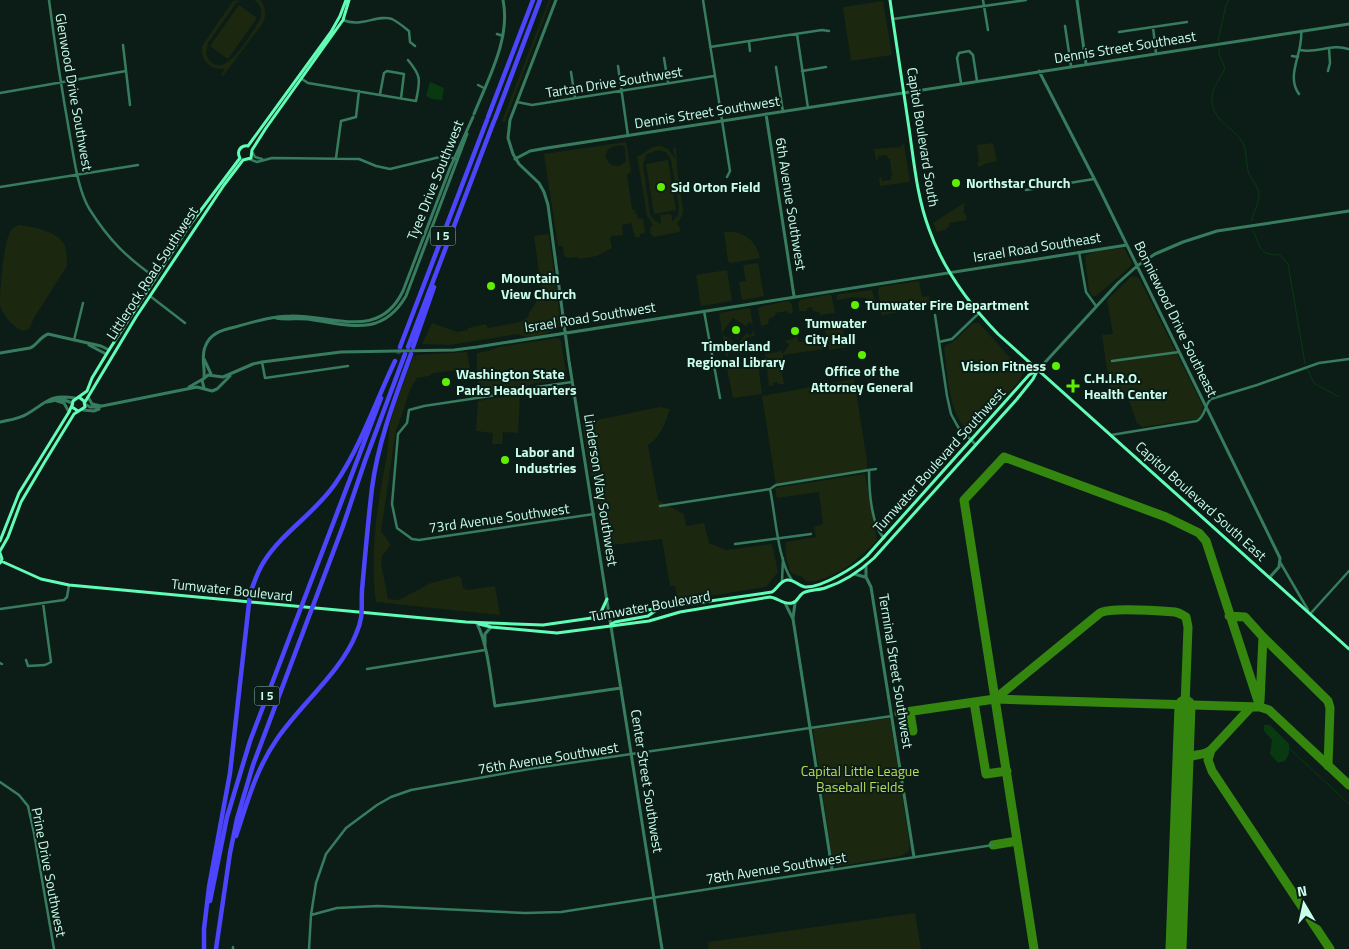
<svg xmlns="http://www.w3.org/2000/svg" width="1349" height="949" viewBox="0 0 1349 949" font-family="'Titillium Web',sans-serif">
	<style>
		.green { fill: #1b270f; fill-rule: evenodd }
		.water { fill: #093911 }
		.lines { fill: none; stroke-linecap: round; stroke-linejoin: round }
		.stream { stroke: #093911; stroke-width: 1 }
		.taxiway { stroke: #34860e; stroke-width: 9 }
		.runway { stroke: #34860e; stroke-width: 21 }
		.motorway-tunnel { stroke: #283f38; stroke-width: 4.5; stroke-dasharray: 4.5 2; stroke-linecap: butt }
		.minor { stroke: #377c5e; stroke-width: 2.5 }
		.tertiary { stroke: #377c5e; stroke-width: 3 }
		.secondary { stroke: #61fdb6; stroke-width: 3 }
		.motorway { stroke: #4d45fd; stroke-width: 4.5 }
		.poi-dot { fill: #5df003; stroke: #0c1d18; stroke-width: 2 }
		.labels { text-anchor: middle; stroke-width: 4; stroke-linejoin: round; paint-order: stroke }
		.shield { fill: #0c1d18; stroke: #90baac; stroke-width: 1 }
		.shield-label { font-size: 12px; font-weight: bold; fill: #c9feeb }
		.street-label { font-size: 14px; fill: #c9feeb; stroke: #0c1d18 }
		.poi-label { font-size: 14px; font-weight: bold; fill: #c9feeb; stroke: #0c1d18; text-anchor: start }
		.park-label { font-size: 14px; fill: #b8dc57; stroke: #0c1d18 }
	</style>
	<rect width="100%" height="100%" fill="#0c1d18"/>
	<path class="green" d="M240 0 236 3 208 43 206 54C221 89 251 33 260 20 263 12 261 5 254 0H260C266 8 267 15 262 24L223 76 221 74 225 69C210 70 200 60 202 46L233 1Z
		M549 0H551L505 122 502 121Z
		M883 1 892 55 851 61 843 7Z
		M239 5 257 18 228 59 210 46Z
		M626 142 631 171 627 175 632 209 637 211 634 213 637 214 638 218 643 219 645 233 640 234V237H635L631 223 622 225 623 235 612 236 610 239 612 248 597 256 579 259 578 257 568 258 564 256 563 246H558L544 154ZM622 145 625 147 626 161C621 166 618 167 611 165L605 157C607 147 612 146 622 145Z
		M993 143 997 161 984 164 982 166 978 167 977 163 979 161 977 145Z
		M904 144 910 182 880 186 879 178 881 177 882 181 891 180V176H892L890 159H888L887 155 878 156V159L876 160 874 149 901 147V145Z
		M661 146 668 149 676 160 673 148 676 147 677 169 683 209 682 216 677 223 681 230 679 232 654 237 650 233 651 226 653 225 647 215 637 156C647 154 648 146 661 146ZM658 150 666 152 671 160 679 207 678 215 672 222V216L670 214 660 215 661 224 654 220 650 214 643 164 647 154Z
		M668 160 676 210 654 214 646 164Z
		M964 203V214H966L967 220 949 223V227L946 228V230L937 232 933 223Z
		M19 225C33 227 59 231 65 246 67 252 67 260 67 266L35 316 29 329 22 331C13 326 3 316 0 305 0 292 3 239 12 229 14 227 17 226 19 225Z
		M724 232C743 230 756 240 760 258L731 263 728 261Z
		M549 234 561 325C550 334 530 341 518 334L450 345 422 344 432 323 458 332 468 330V328L486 324 488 328 520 322 528 317C529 311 533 308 536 302 539 297 537 292 541 287L534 236Z
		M1124 248 1132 263 1130 267 1096 296H1092L1089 291 1085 255 1099 251Z
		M758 263 764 296 742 300 739 282 746 281 743 265Z
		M727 270 732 301 701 306 696 275Z
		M1132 276 1139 278 1203 406 1201 415 1197 419 1142 427 1137 423 1127 395 1111 397 1102 335 1113 334 1107 300Z
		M919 281 922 297 929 296 930 307 882 315 878 292 879 287Z
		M872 290 875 301H868L867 298 854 297 837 300V295L839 294Z
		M831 294 835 313 820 315 819 312 813 311 812 307 807 308V311H799L798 303 800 300Z
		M788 301 792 304 793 313 788 314 787 311 775 313V316L769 319 768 324 761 326 758 308 760 307Z
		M750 308 753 325 749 322 746 326 733 318 723 331V335L737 344 747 333 750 335 752 334 753 330 755 336C744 338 743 338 745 351L728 353V356L726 357 719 313Z
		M842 322 846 347 829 350 824 324Z
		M973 323H979L1023 372 1020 380 973 433H970C948 415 948 375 944 348L946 345 953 342Z
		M797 336 798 342 809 341V338L816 337V339L818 338 819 344H823L824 349 783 355V358L779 359 784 384H778L777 382 773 383 774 385 769 386 765 354 777 352 780 350 783 354 790 343 787 344 786 340 794 339V337Z
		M558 338 561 341 567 380 534 383 523 389 480 394 477 371V353L488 351 498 347Z
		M467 352 470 369 433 373 429 376 417 378C406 393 404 413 396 430L381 531 391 545 382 556 381 563 388 599 399 600 431 583 458 576 461 578 463 588 468 590 495 586 500 615 376 602C369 552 378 503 387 454 389 443 388 431 391 420 397 398 406 377 414 355L416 361 415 355Z
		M757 356 762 394 733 398 727 369 753 366 752 357Z
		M854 379 867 461V471L776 485 762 396Z
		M520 394 518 433 503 432 502 444H492L493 433 476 431 478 401Z
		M660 407 670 409C665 423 661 437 648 445L658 500 684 514 686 526 704 523 709 543 726 550 772 544 778 572 766 587 678 601 675 586H670L662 539 604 546 582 423Z
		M865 474 877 540C860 557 849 569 825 578 818 580 813 583 806 581L802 577 791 573C787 564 784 551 786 542L816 537 814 527 823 524 819 492 777 498 775 488Z
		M890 718 910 846 909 851 901 856 838 866 833 864 813 729Z
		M915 913 921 949H709L708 942Z"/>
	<path class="water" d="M430 82 444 88 442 100 432 99 426 96Z
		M1264 725H1270L1289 744V754L1285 761 1278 763 1270 754 1272 740 1264 731Z"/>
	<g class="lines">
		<path class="stream" d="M1218 41 1226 5 1229 0
			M1219 48V54L1225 68C1221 77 1213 87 1212 96 1211 120 1229 124 1241 140 1248 149 1245 163 1249 174 1252 181 1259 186 1259 195 1259 204 1253 212 1252 221
			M1253 230C1261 248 1259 255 1280 255L1288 264 1305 364
			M1307 369 1314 383 1339 397
			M1289 748 1349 804"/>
		<path class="taxiway" d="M1229 616 1245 617 1263 637 1260 701
			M1263 637 1328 701 1330 708 1328 766
			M995 699 1100 613C1110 607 1162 611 1175 612 1180 613 1182 615 1186 617L1188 627 1185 706
			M974 702 986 774 1007 771
			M910 712 913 731
			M899 713 995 699 1260 707 1269 710 1349 785
			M1211 750 1208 760 1212 771 1330 949
			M1183 767C1190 749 1199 759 1211 750L1251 707
			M993 845 1017 841
			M1034 949 964 500 1004 457 1166 517 1199 533 1206 541 1260 707"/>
		<path class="runway" d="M1176 949 1185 706"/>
		<path class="motorway-tunnel" d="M398 354 400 347"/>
		<path class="minor" d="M49 0C55 46 62 91 70 136 74 158 78 191 90 210 109 240 126 257 156 278
			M703 0 730 171 727 177
			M983 0 988 30
			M893 19 1026 0
			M343 20C361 28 377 14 392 19 398 22 404 27 409 31L410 42 415 46
			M1065 26 1071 66
			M1153 27 1156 53
			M1119 32 1187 22
			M497 34 503 36
			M797 34 808 108
			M749 42 750 51
			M123 45 130 105
			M710 47 822 30 829 31
			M1300 50C1317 54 1332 43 1348 49
			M1292 56 1298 57
			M664 58 668 83
			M618 66 628 136
			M776 67 783 112
			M802 71 826 67
			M1328 71 1330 63 1329 48
			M571 72 575 98
			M302 79 308 83 416 101C420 80 422 77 408 60
			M961 83 957 58 959 53 969 51 973 55 977 81
			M478 85 484 88
			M0 93 126 71
			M380 94 384 73 387 71 404 74 401 98
			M1299 94C1285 75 1304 52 1301 31
			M517 102 532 105 714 76
			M253 153 255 157 262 159
			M336 158 341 121 356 117 359 91
			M249 159 257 162 272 158 359 159 376 166 390 169 444 156 456 159
			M0 187 138 165
			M1026 190 1094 179
			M1079 252 1086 292 1096 306
			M150 296 185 323
			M704 311 720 398
			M935 315 947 396 951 414 958 427 976 445
			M74 340 83 303
			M939 342 952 339 978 314
			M1112 361 1179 352
			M262 362 265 378 348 366
			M572 382 537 387 523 391 424 406 409 410 407 423 398 434 392 504 397 528 412 539 419 540 594 514
			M1111 435 1197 421C1206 416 1204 405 1211 399L1257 385 1319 363 1349 359
			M876 469 869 470C869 489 871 525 884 538
			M770 489C775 512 778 562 792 580
			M660 506 770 489 776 485 869 470
			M735 544 811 534
			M1280 562 1308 610
			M782 581 783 558
			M0 609 64 600 67 597 69 585
			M1311 613 1349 571
			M26 660 28 666 45 665 51 662 43 603
			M0 663 2 664
			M367 669 485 650
			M0 782 19 795 28 806 34 833 54 949
			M311 915 337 908 378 906 525 913 561 912 993 845
			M233 949V947
			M309 949 311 915 316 883 326 854 346 828 377 805 391 797 411 790 535 768 892 716"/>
		<path class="tertiary" d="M556 0 510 120 508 138 513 154 519 164 539 183 544 192 548 205 569 361 662 949
			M1077 0 1086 64
			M1039 71 1100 190 1280 558 1279 567 1270 577
			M474 114C488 79 511 38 503 0
			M766 114 794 296
			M515 159 530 151 547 148 1349 24
			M276 318C286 320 297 318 307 319 347 324 381 339 406 296L467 134
			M89 345 106 354
			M0 353 30 348C37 345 40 337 48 334L101 346 109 350
			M204 359 211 374
			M1038 370 1118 283 1137 266 1155 254 1183 242 1217 231 1349 211
			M204 377C205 367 201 357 205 347 210 333 222 330 235 327 253 322 272 316 291 316 333 315 379 341 403 291L450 168 473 117
			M189 387 203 379
			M204 388 202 380 208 375 223 377 253 364 262 362 341 352 454 350 477 347 1127 245
			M88 397 92 404 101 406
			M57 401 64 403 69 412
			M47 402 62 399 72 403
			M85 404 90 407H97L197 387 212 391 217 389 230 376
			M83 410 94 411 99 409
			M0 422C9 420 19 419 27 414 48 402 48 394 75 398
			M866 565V577L871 587 914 857
			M854 574 865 577
			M785 603 793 619 832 869
			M793 618 795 603
			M477 624C488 644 491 683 495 706L621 688
			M485 645V634L491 627"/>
		<path class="secondary" d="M890 0C896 43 903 86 909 128 914 162 917 197 929 229 943 269 969 304 998 334L1349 649
			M85 402 136 317 224 185 243 160 251 158 252 150 266 128 343 20 349 0
			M78 411 72 407 73 401 87 391 92 378 109 350 189 226 240 158C236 151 241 145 248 146L331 32 340 16 346 0
			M0 541 19 493 69 412 72 405
			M0 551 8 537 21 502 44 463 74 414 85 407 84 401 80 398
			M0 553 2 559 0 563
			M1 561 41 579 69 585 466 622 543 625 772 592C778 588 780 581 787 580 794 579 798 586 805 587 822 588 855 567 867 556L1029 375 1038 370
			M592 617 601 612 607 599
			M479 624 491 627 557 633 649 621 680 612 770 597C778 598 784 605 792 603 798 602 798 596 803 593 808 590 819 590 825 588 844 582 860 571 874 558L1017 399 1033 379 1037 371
			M611 624 615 622 648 616 655 611"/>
		<path class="motorway" d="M488 117 533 0
			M495 119 540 0
			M400 347 487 120
			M408 347 494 121
			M413 347 434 287
			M236 836C247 803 256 769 277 739 300 705 341 672 356 634 364 616 361 608 362 590 365 556 368 522 372 488 378 442 395 398 411 354
			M210 901 227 817 250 741 381 398
			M204 949V929L209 887 230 773 250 594C254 582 258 570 265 560 284 531 315 513 335 484 360 448 376 401 395 361
			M216 949 230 853 237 819 253 765 343 526 365 461 405 354"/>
	</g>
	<g class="poi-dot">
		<circle cx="956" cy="183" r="5"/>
		<circle cx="661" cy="187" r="5"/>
		<circle cx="491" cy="286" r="5"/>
		<circle cx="855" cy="305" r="5"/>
		<circle cx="736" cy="330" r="5"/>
		<circle cx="795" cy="331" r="5"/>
		<circle cx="862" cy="355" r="5"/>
		<circle cx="1056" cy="366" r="5"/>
		<circle cx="446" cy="382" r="5"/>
		<path d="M1070.5 378.5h5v5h5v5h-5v5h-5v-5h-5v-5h5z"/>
		<circle cx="505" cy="460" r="5"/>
	</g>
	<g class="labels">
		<g class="shield">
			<rect x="430.5" y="226.5" width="25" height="19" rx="4"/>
			<rect x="254.5" y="686.5" width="25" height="19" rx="4"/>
		</g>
		<g class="shield-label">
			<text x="443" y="240">I 5</text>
			<text x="267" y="700">I 5</text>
		</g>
		<g class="street-label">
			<text transform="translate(1125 47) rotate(-9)" y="5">Dennis Street Southeast</text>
			<text transform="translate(614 82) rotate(-9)" y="5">Tartan Drive Southwest</text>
			<text transform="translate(74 92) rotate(80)" y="5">Glenwood Drive Southwest</text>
			<text transform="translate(707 112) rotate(-9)" y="5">Dennis Street Southwest</text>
			<text transform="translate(923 137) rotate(81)" y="5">Capitol Boulevard South</text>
			<text transform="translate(435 180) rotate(-68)" y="5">Tyee Drive Southwest</text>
			<text transform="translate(791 204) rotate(81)" y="5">6th Avenue Southwest</text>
			<text transform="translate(1037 247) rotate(-9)" y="5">Israel Road Southeast</text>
			<text transform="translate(152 273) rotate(-57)" y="5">Littlerock Road Southwest</text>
			<text transform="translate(590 317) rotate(-9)" y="5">Israel Road Southwest</text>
			<text transform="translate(1176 319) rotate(64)" y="5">Bonniewood Drive Southeast</text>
			<text transform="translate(939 460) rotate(-48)" y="5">Tumwater Boulevard Southwest</text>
			<text transform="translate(601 490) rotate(81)" y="5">Linderson Way Southwest</text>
			<text transform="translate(1201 501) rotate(42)" y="5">Capitol Boulevard South East</text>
			<text transform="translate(499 518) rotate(-8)" y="5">73rd Avenue Southwest</text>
			<text transform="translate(232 590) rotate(6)" y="5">Tumwater Boulevard</text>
			<text transform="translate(650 606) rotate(-10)" y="5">Tumwater Boulevard</text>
			<text transform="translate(896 671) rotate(81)" y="5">Terminal Street Southwest</text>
			<text transform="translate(548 758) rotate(-9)" y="5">76th Avenue Southwest</text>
			<text transform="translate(647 781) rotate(81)" y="5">Center Street Southwest</text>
			<text transform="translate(776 868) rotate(-9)" y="5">78th Avenue Southwest</text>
			<text transform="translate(49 872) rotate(79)" y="5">Prine Drive Southwest</text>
		</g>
		<g class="poi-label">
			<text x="966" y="188">Northstar Church</text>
			<text x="671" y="192">Sid Orton Field</text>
			<text x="501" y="283">Mountain<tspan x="501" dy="16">View Church</tspan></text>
			<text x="865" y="310">Tumwater Fire Department</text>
			<text x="805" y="328">Tumwater<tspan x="805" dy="16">City Hall</tspan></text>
			<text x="736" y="351" text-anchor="middle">Timberland<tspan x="736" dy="16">Regional Library</tspan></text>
			<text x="1046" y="371" text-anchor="end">Vision Fitness</text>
			<text x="862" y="376" text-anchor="middle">Office of the<tspan x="862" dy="16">Attorney General</tspan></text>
			<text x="456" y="379">Washington State<tspan x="456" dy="16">Parks Headquarters</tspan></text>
			<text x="1084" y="383">C.H.I.R.O.<tspan x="1084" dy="16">Health Center</tspan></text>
			<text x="515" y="457">Labor and<tspan x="515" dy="16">Industries</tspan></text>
		</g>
		<g class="park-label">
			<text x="860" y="776">Capital Little League<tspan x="860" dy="16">Baseball Fields</tspan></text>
		</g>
	</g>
	<g transform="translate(1304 904) rotate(351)" stroke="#0c1d18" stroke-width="4" paint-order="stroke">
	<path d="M0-4L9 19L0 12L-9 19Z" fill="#c9feeb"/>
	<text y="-8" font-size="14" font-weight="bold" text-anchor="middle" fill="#c9feeb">N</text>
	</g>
</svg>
